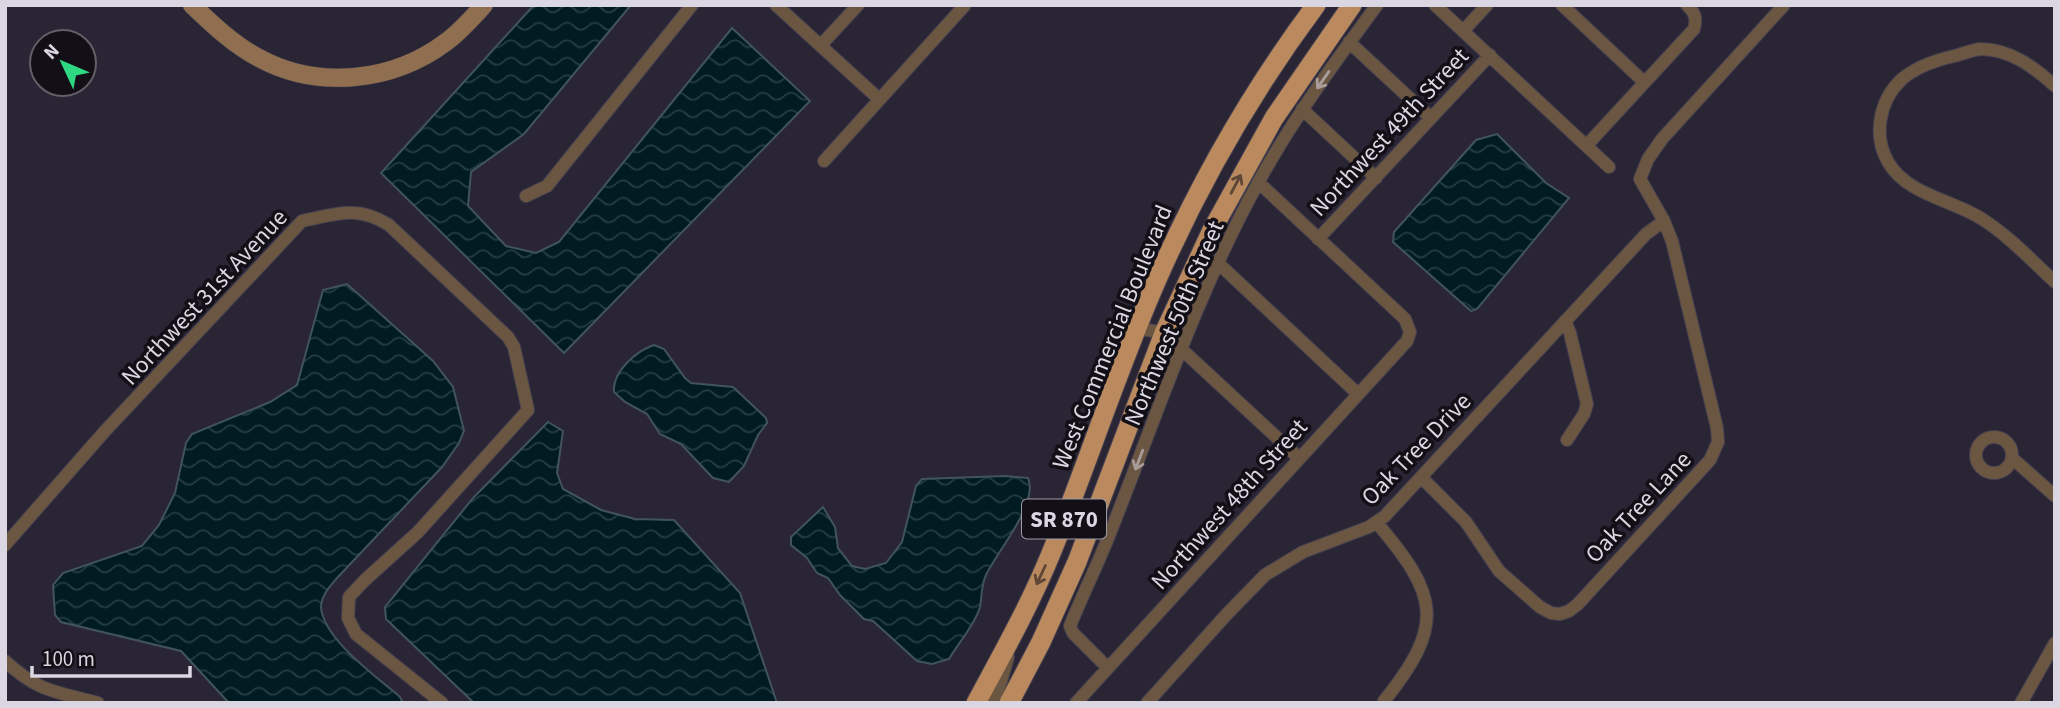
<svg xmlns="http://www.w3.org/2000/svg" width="2060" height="708" viewBox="0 0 2060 708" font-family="'Source Sans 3',sans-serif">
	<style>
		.water { fill: url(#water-waves); stroke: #41545c; stroke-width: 2 }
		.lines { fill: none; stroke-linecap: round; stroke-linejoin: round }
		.minor-casing { stroke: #464150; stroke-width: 14 }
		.secondary-casing { stroke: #464150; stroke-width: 19 }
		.trunk-casing { stroke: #464150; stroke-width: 21 }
		.minor { stroke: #6b5642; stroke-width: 12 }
		.secondary { stroke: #906f50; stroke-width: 18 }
		.trunk { stroke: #ba8a5e; stroke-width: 19 }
		.oneway { stroke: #a89d9a }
		.oneway2 { stroke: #5e4636 }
		.labels { text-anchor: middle; stroke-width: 7; stroke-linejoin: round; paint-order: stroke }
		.shield { fill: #120f16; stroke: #9e9ba5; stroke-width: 2 }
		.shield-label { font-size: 23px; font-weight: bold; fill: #dad7e2 }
		.street-label { font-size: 24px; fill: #dad7e2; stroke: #120f16 }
	</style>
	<defs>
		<pattern id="water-waves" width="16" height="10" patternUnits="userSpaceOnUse" patternTransform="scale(1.75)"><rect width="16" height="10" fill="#001c22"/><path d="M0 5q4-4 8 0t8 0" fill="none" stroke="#253c42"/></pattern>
	</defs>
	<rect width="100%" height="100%" fill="#2a2534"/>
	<path class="water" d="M534 5H631L524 134 471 172 468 206 506 246 536 253 559 242 732 28 810 101 564 353 381 173Z
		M1497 134 1546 183 1569 198 1477 309 1471 311 1393 242 1394 232 1476 140Z
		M347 284 433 361 453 387 464 431 459 443 442 467 337 578C330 586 321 596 321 607 323 639 377 677 400 697L403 703H229L181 651 61 622 55 615 53 585 63 573 142 546 159 525 175 493 186 443 192 434 270 402 297 385 323 290Z
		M654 345 664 349 685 378 691 383 733 387 766 418 767 423 758 435 744 466 729 482 713 478 681 444 660 434 647 414 625 402 614 392C612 372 636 351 654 345Z
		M548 422 563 431 557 473 563 489 601 510 635 519 674 520 740 593 777 703H474L386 619 385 607 473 498Z
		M1005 476 1028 478C1039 504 997 551 986 575 981 585 982 597 980 607 975 625 958 643 949 659L932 664 917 661 873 621 864 619 840 595 828 578 817 573 807 558 791 545V537L823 507 835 527 838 548 852 566 865 569 886 563 902 542 916 486 922 479Z"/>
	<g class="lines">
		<defs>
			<path id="minor" d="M776 5 879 99
				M1435 5 1609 167
				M1562 5 1644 82
				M1463 31 1487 5
				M1349 42 1431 118
				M821 45 858 5
				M2055 86C2034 67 2010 49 1980 49 1972 50 1962 54 1954 56 1937 60 1915 67 1901 80 1879 101 1873 136 1888 162 1907 195 1953 200 1982 219 2009 236 2031 260 2055 282
				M1302 109 1376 178
				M1587 145 1694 29C1697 18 1695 13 1687 5
				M824 161 965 5
				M526 196 547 186 692 5
				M1318 239 1490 55
				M1219 264 1358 394
				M1565 321 1570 333 1587 404 1584 414 1567 440
				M1137 328 1164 333 1299 458
				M1976 455a18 18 0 1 1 36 0a18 18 0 1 1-36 0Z
				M2012 458 2055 496
				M1421 477 1466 522 1499 571 1540 607 1551 613 1560 614 1569 611 1578 604 1710 460 1718 442 1717 428 1672 241 1664 221 1640 179 1648 159 1662 139 1784 5
				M1377 523C1438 595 1446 624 1384 701
				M5 545 105 431 302 221C337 214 357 205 389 225L508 337 514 347 528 410 418 532 365 580 349 597 348 618 356 634 442 703
				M5 661C40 693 55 691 98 703
				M1108 668 1073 633 1070 626C1084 591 1101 558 1114 523 1159 409 1199 289 1259 181 1293 119 1335 62 1377 5
				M991 703 998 692 1008 657
				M1076 703 1407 341 1410 332 1405 319 1258 182
				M1147 703 1226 615 1265 575 1303 552 1369 527 1385 516 1646 234 1664 221
				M2021 703 2055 643"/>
			<path id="secondary" d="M192 5C213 25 234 45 259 58 318 90 393 82 446 42 460 32 472 18 484 5"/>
			<path id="trunk" d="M976 703C1003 653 1031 603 1052 551 1089 460 1119 365 1159 275 1201 180 1254 88 1316 5
				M1009 703 1041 642 1077 562 1164 333 1212 230 1274 118 1352 5"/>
		</defs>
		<use href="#minor" class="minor-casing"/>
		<use href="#secondary" class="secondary-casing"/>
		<use href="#trunk" class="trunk-casing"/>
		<use href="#minor" class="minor"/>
		<use href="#secondary" class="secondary"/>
		<use href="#trunk" class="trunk"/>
	</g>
	<defs><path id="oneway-shaft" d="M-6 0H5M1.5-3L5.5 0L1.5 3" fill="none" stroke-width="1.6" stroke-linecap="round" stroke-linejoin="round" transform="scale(1.75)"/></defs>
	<g class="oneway">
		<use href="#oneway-shaft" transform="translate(1323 80) rotate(125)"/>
		<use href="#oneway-shaft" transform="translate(1139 460) rotate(111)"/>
	</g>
	<g class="oneway2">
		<use href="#oneway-shaft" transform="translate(1236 184) rotate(-62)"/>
		<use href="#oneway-shaft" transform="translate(1041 575) rotate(115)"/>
	</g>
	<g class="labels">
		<rect class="shield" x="1022" y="499.5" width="84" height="39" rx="5"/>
		<g class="shield-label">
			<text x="1064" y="527">SR 870</text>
		</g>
		<g class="street-label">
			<text transform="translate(1389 132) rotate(-47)" y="8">Northwest 49th Street</text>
			<text transform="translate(204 297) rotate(-47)" y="8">Northwest 31st Avenue</text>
			<text transform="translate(1174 323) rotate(-67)" y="8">Northwest 50th Street</text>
			<text transform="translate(1112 337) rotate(-68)" y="8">West Commercial Boulevard</text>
			<text transform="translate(1416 449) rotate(-46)" y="8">Oak Tree Drive</text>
			<text transform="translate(1229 504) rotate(-48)" y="8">Northwest 48th Street</text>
			<text transform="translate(1638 507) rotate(-47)" y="8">Oak Tree Lane</text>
		</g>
	</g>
	<rect width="2060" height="708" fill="none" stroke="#dad7e2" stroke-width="14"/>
	<g transform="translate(63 63) rotate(314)"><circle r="33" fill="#120f16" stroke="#625f68" stroke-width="2"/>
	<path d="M0-5L12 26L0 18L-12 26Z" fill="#2ed883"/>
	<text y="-10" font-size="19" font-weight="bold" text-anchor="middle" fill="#dad7e2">N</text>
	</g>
	<path d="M32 666v10h158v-10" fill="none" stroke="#dad7e2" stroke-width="3.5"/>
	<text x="42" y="666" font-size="21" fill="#dad7e2" stroke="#120f16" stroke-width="5" paint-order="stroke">100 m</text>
</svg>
